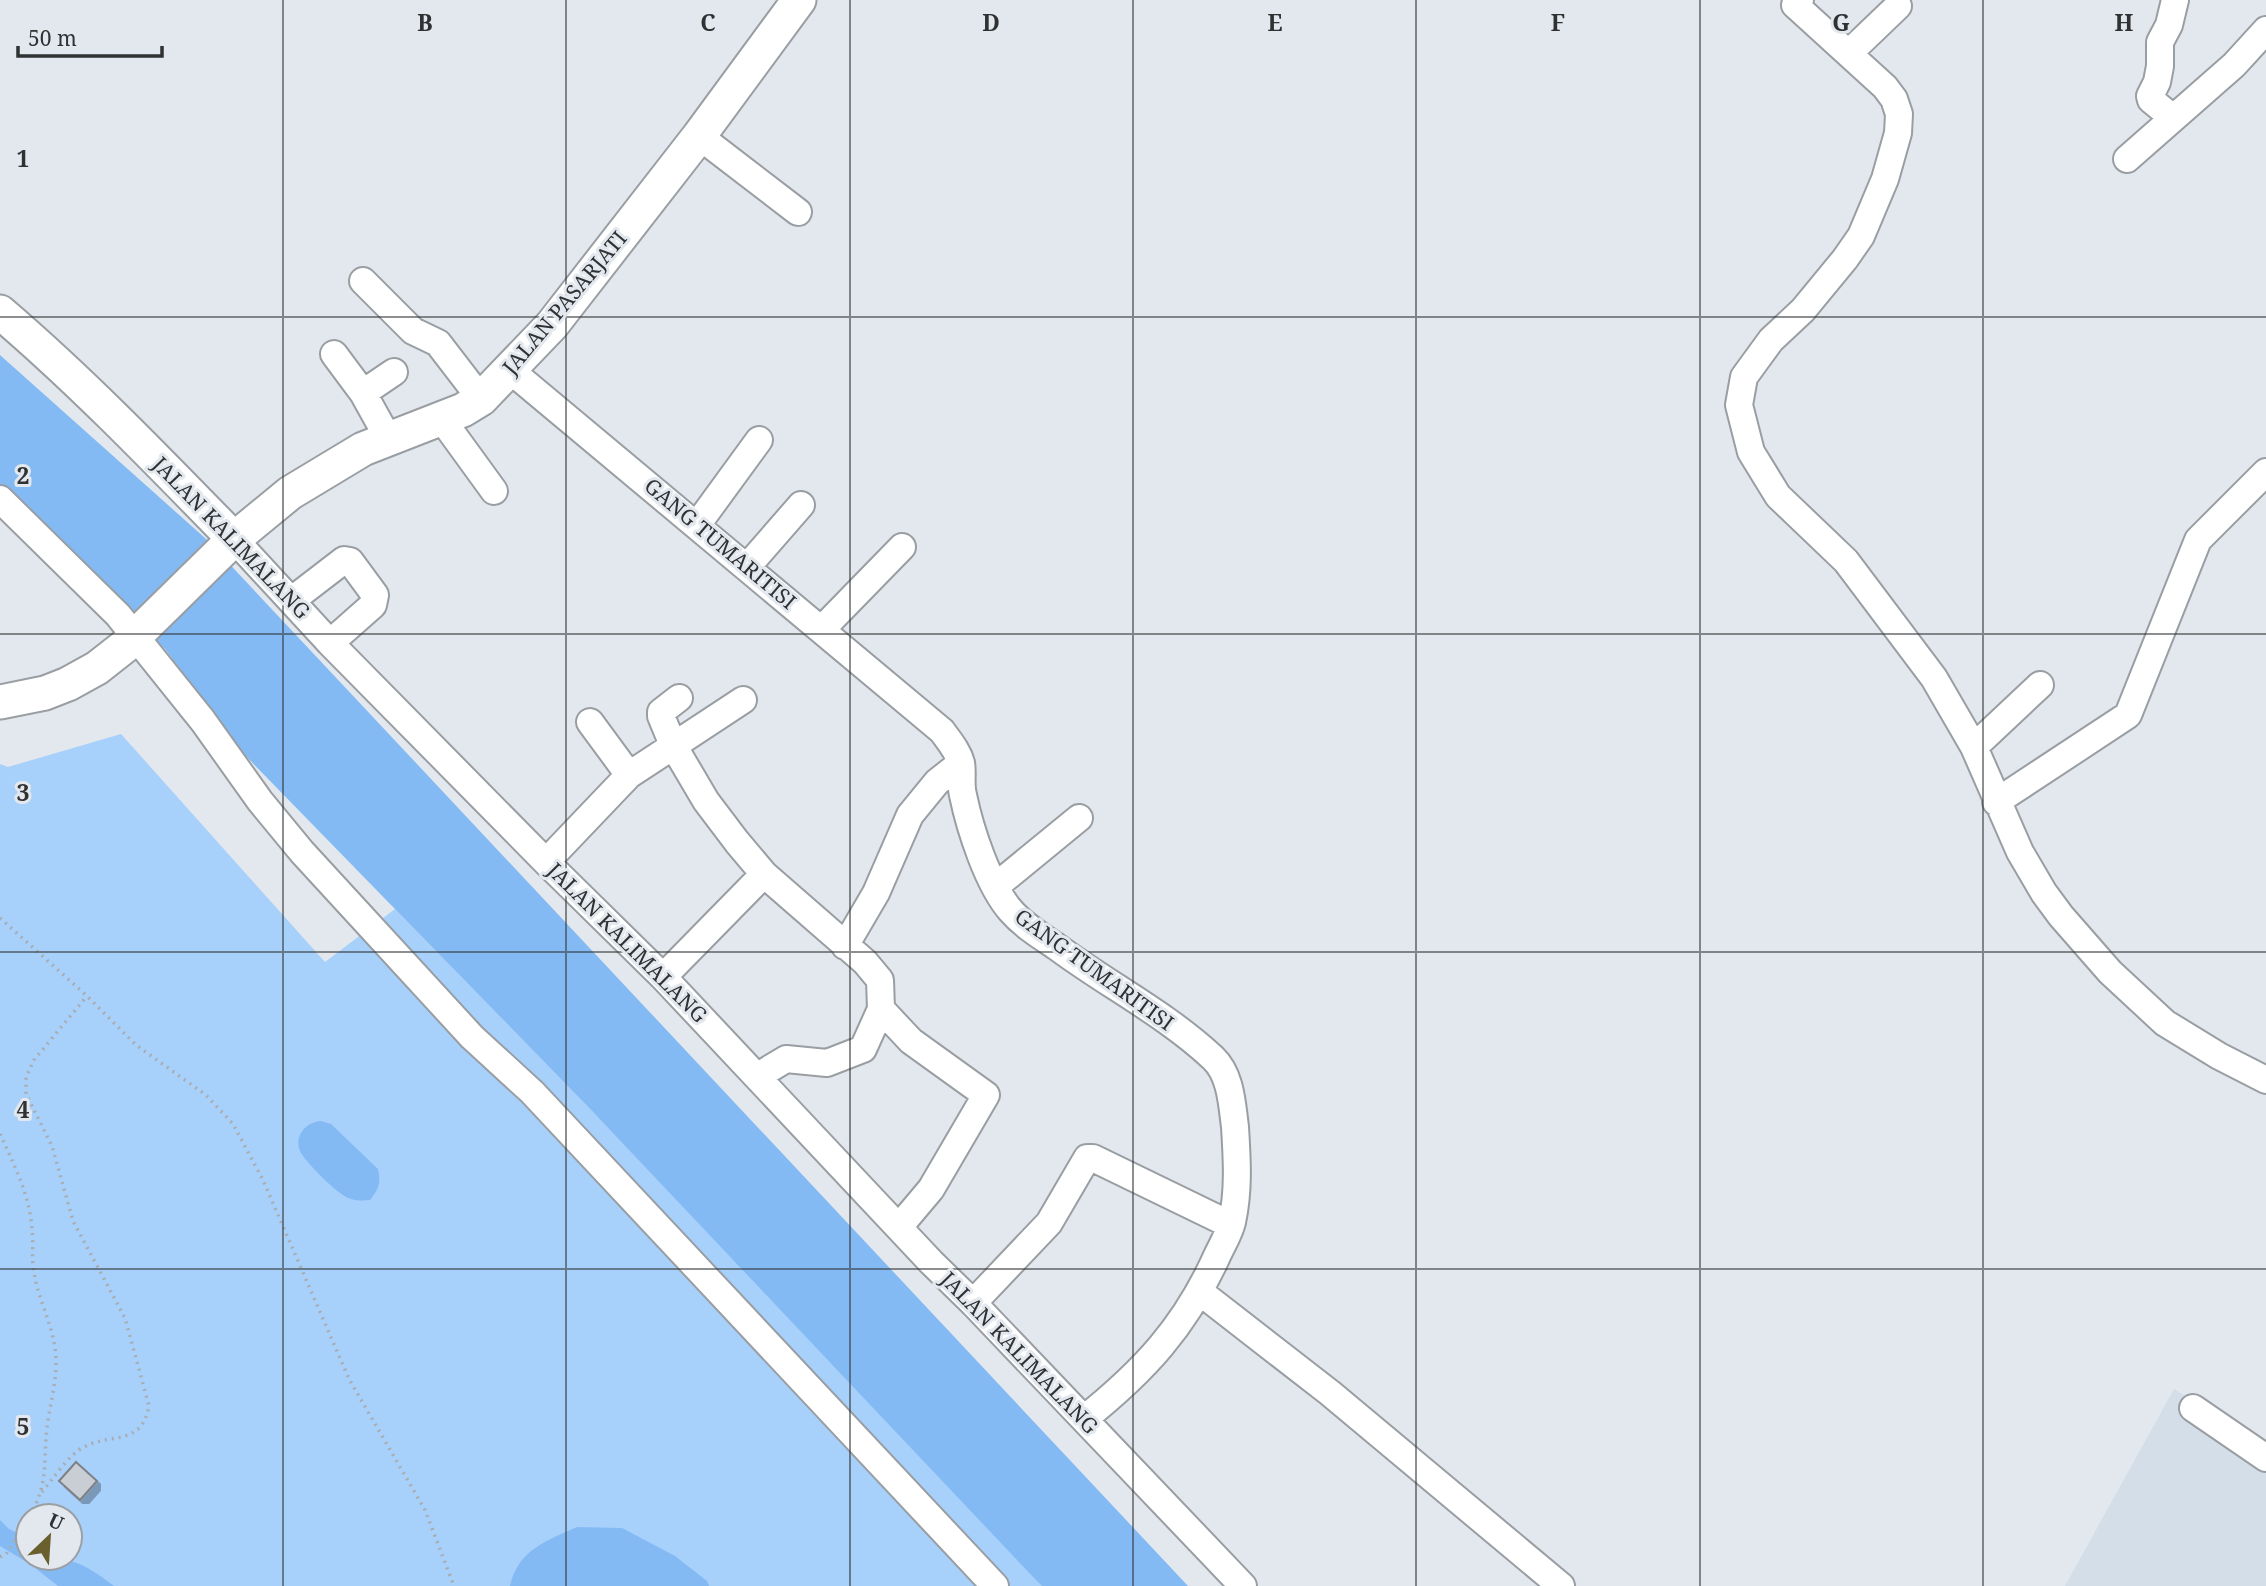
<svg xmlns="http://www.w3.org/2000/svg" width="2266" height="1586" viewBox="0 0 2266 1586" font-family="'Noto Serif',serif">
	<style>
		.built { fill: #d3dee9 }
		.green { fill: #a7d0fb; fill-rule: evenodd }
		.water { fill: #83baf4 }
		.building { fill: #c9ced4; stroke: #7d8186; stroke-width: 2; filter: url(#shadow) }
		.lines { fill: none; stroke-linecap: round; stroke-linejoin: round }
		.minor-casing { stroke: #999ea3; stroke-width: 30 }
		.major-casing { stroke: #999ea3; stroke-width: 37 }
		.path { stroke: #a9adb2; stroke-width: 3.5; stroke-dasharray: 2 5; stroke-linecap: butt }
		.minor { stroke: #fff; stroke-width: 26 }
		.major { stroke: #fff; stroke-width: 33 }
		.grid { fill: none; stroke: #2f3133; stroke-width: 2; stroke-opacity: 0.55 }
		.labels { text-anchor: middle; stroke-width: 6; stroke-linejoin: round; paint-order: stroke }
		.street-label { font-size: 21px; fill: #2f3133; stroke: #e3e8ee }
		.grid-label { font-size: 23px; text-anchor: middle; font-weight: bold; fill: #2f3133; stroke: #e3e8ee; stroke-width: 6; stroke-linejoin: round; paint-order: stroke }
	</style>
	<defs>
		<filter id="shadow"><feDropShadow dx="6" dy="6" stdDeviation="0" flood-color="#0004"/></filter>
	</defs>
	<rect width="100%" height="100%" fill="#e3e8ee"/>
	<path class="built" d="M2174 1389 2266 1447V1586H2065Z"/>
	<path class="green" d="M121 734 325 962 395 909 761 1284 1042 1586H0V764L8 767ZM28 1516H70V1558H28Z"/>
	<path class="water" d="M0 355 205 538 1188 1586H1042L1035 1579 595 1114 239 749 165 649 0 496Z
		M321 1121 331 1124 378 1169C381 1183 379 1189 370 1200 361 1201 351 1201 343 1195 332 1188 311 1167 303 1156 291 1140 304 1122 321 1121Z
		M0 1520 9 1529 28 1538V1558C71 1558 80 1560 114 1586H58L30 1564 0 1546Z
		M577 1527 622 1528 675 1556 707 1581 709 1586H510C518 1550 546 1541 577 1527Z"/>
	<path class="building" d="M76 1462 97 1481 80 1500 59 1481Z"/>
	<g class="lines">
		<defs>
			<path id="minor" d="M1800 0 1795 5 1885 87 1894 99 1899 114 1898 133 1885 179 1861 236 1845 259 1803 310 1771 340 1744 377 1739 405 1751 452 1778 496 1846 561 1934 678 1974 747 2020 852 2044 893 2061 916 2110 972 2165 1023 2219 1056 2266 1080
				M1849 53 1898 6
				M2173 118 2151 100 2150 96 2157 82 2160 66V42L2169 25 2175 0
				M699 136 798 212
				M2127 159 2234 65 2266 30
				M363 281 413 331 438 343 481 399
				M334 354 363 393 388 438
				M510 370 942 731C949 741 958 751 961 763 963 773 960 784 963 795 970 829 988 885 1011 911 1024 926 1041 936 1057 947 1108 985 1166 1014 1213 1058 1231 1075 1232 1104 1235 1127 1237 1159 1239 1190 1232 1222 1229 1234 1222 1245 1217 1256 1185 1327 1144 1371 1084 1419
				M363 393 394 372
				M441 418 494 491
				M0 499 118 615 203 721 260 801 302 852 472 1037 532 1092 995 1586
				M697 525 759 440
				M234 539 330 643 546 862 663 977 931 1262 973 1303 1243 1586
				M747 567 801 505
				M292 600 344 560 350 561 375 595 373 605 330 643
				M822 629 902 547
				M679 698 661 712V716L673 745 706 801 737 842 764 874 865 962 880 980 881 1009 863 1049 827 1063 786 1059 758 1076
				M590 722 629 775
				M1974 747 2040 685
				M1996 802 2128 715 2198 540 2266 472
				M546 862 629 775 743 700
				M996 886 1079 818
				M845 946 876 893 910 815 937 782 961 763
				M663 977 764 874
				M881 1009 911 1041 986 1095 931 1189 899 1227
				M1200 1292 1330 1393 1561 1586
				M973 1303 1049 1223 1087 1158H1093L1231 1225
				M2193 1408 2266 1458"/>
			<path id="major" d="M0 312C82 382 158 461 234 539
				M0 702 45 693 68 684 97 668 125 646 234 539 290 493 363 449 463 410 481 399 552 325 699 136 799 0"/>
		</defs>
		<use href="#minor" class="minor-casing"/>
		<use href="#major" class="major-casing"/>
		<path class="path" d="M0 918 87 996 136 1045 206 1095 233 1124 263 1180 349 1379 425 1510 454 1586
			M0 1134C14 1165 30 1195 32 1230 34 1244 31 1259 34 1272 38 1299 52 1323 55 1349 59 1376 50 1402 47 1428 43 1465 49 1481 30 1516
			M42 1492C52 1480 70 1453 84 1447 112 1432 141 1447 149 1406L125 1318 73 1221 52 1146 26 1094V1077L34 1060 87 996
			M0 1557 6 1554 28 1520"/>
		<use href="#minor" class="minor"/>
		<use href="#major" class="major"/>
	</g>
	<path class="grid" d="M283 0V1586M566 0V1586M850 0V1586M1133 0V1586M1416 0V1586M1700 0V1586M1983 0V1586M0 317H2266M0 634H2266M0 952H2266M0 1269H2266"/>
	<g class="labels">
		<g class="street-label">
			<text transform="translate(565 303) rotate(-50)" y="7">JALAN PASARJATI</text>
			<text transform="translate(231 538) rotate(46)" y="7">JALAN KALIMALANG</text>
			<text transform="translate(720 544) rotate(40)" y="7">GANG TUMARITISI</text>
			<text transform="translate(627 943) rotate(45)" y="7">JALAN KALIMALANG</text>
			<text transform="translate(1094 970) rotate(36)" y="7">GANG TUMARITISI</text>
			<text transform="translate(1019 1353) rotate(46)" y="7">JALAN KALIMALANG</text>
		</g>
	</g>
	<g class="grid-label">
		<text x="425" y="31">B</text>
		<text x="708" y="31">C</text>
		<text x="991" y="31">D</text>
		<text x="1275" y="31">E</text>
		<text x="1558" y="31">F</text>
		<text x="1841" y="31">G</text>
		<text x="2124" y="31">H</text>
		<text x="23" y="167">1</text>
		<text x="23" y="484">2</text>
		<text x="23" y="801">3</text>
		<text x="23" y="1118">4</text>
		<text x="23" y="1435">5</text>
	</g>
	<g transform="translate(49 1537) rotate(25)"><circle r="33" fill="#e3e8ee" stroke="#9b9fa3" stroke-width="2"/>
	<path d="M0-5L12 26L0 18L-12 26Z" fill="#69602d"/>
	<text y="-10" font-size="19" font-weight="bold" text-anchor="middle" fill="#2f3133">U</text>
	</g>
	<path d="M18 46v10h144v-10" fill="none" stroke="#2f3133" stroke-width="3.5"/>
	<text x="28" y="46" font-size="21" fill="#2f3133" stroke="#e3e8ee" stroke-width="5" paint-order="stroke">50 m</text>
</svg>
